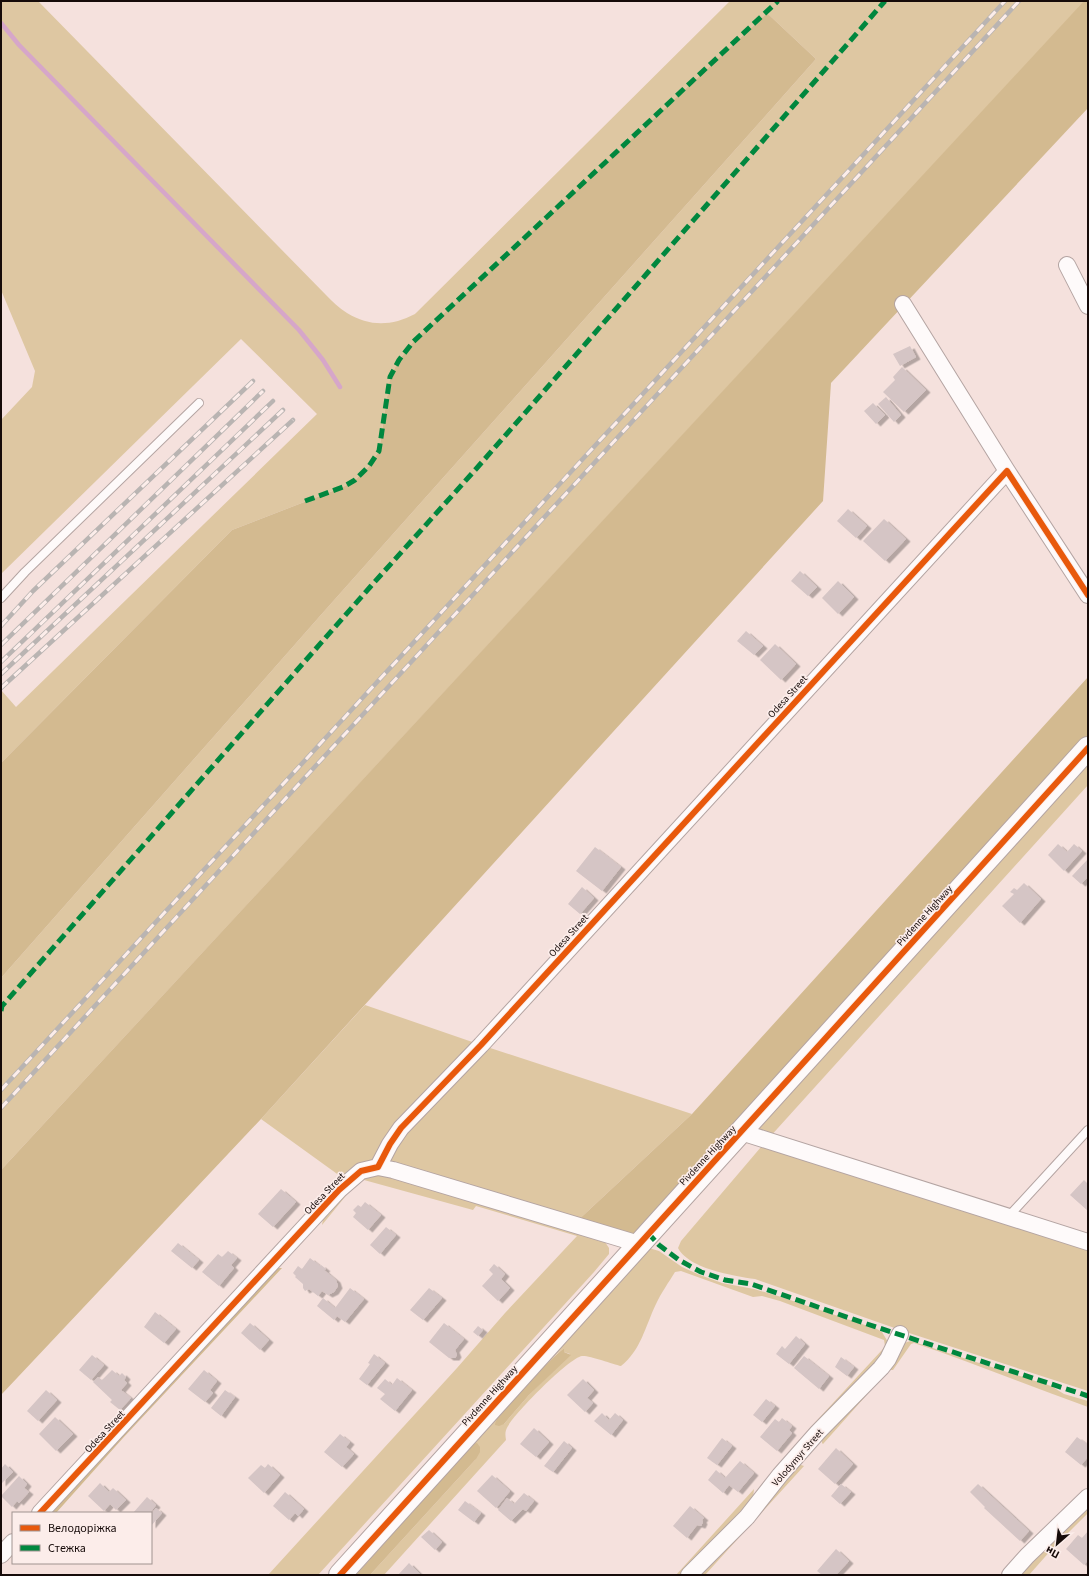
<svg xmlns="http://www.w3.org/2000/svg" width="1089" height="1576" viewBox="0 0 1089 1576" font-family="'Source Sans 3',sans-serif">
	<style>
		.green { fill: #dec7a2; fill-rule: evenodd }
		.forest { fill: #d3ba90 }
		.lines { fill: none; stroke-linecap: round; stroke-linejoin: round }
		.stream { stroke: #d6a6c9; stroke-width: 4.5 }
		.building { fill: #d5c5c5; filter: url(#shadow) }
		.lane-casing { stroke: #b4a4a2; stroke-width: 10 }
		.street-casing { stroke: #b4a4a2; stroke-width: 18 }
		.secondary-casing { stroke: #b4a4a2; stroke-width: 24 }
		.lane { stroke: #fefafa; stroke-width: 8 }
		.street { stroke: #fefafa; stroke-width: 16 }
		.secondary { stroke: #fefafa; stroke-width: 22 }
		.rail-casing { stroke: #b9b4b2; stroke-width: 4.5 }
		.rail { stroke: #fcedea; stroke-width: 3; stroke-dasharray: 9; stroke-linecap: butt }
		.quiet { stroke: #00873e; stroke-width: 5; stroke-dasharray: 10 5; stroke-linecap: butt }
		.cycleway-casing { stroke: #fcedea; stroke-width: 8 }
		.cycleway { stroke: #e8590c; stroke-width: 6 }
		.labels { text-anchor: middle; stroke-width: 3.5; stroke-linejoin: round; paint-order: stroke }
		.street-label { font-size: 10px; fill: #160b09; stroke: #fcedea }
	</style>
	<defs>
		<filter id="shadow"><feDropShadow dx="4.5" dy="2.5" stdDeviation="0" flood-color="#0004"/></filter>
	</defs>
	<rect width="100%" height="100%" fill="#f5e1dd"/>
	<path class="green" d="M1 1H38L326 295C332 301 339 308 347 313 370 327 392 326 415 314L730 1H1085L1 1170V978L320 616 816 59 767 13 413 342 399 360 390 377 379 451 369 466 355 480 343 487 232 530 1 763V690L16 707 317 414 241 339 1 574V420L32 387 35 371 1 290Z
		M1088 748V785L768 1139 1088 1242V1391L906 1332 755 1279C734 1276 689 1269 678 1248L681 1241 767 1140 741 1132Z
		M365 1005 481 1045 692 1114 574 1224 393 1170 352 1178 340 1176 261 1119Z
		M375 1174 407 1181 603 1239 609 1248V1254L594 1272 318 1575H268L457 1368 505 1313 577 1236 476 1206 473 1210 364 1180 358 1181 322 1225 323 1219 354 1182Z
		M649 1248 659 1251 682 1267 700 1275 722 1283 754 1289 778 1296 877 1329 882 1332 888 1342 886 1354 811 1430H808L882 1350 885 1346 884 1340 780 1301 762 1296 753 1297 681 1271 675 1272C669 1282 661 1293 656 1304 645 1327 641 1350 621 1366 613 1364 588 1355 582 1356 569 1358 516 1412 508 1426 505 1431 505 1434 506 1440L384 1575H370L476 1459 436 1484 356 1575H349ZM564 1348V1352L570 1354 529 1395 504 1424 503 1410 553 1357Z
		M911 1341 1051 1386 1064 1394 1088 1401V1407C1030 1386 973 1363 914 1343L911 1344 893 1370H889L823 1444 822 1443V1438L902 1345 907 1342Z
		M798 1464 804 1466 705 1575H695Z
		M754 1489 753 1499 684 1575H676Z
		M1088 1501V1513L1052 1549 1029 1575H1018Z"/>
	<path class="forest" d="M1084 1H1088V108L831 383 823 501 261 1119 1 1395V1170Z
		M767 13 816 59 320 616 1 978V763L232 530 343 487 355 480 369 466 379 451 390 377 399 360 413 342Z
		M1088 677V748L639 1244 574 1224 692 1114Z
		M279 1268H282L123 1438 56 1513H46L275 1269Z
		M564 1348V1352L571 1355 529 1395 504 1424 499 1426 495 1425C496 1411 551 1359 564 1348Z
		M477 1443 480 1447V1452L476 1459 370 1575H356L472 1444Z"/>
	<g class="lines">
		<path class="stream" d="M1 23 19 45 299 330 323 360 340 387"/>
	</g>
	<path class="building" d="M910 346 916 357 900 366 893 354Z
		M902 367 926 390 904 412 883 392 895 380 893 377Z
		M886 397 901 415 894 422 878 404Z
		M873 403 885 415 876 424 864 411Z
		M848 509 867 526 856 538 837 521Z
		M884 519 906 539 885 561 863 541Z
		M800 571 817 587 808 596 791 581Z
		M838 581 854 597 838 614 822 598Z
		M746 631 763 646 754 655 737 641Z
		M775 644 796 664 781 680 760 660Z
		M1058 844 1067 852 1074 844 1082 851 1064 871 1048 855Z
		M595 847 621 867 602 891 576 871Z
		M1088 859V877L1081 884 1072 876Z
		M1024 883 1041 899 1020 923 1002 906 1014 894 1010 892 1014 888 1017 890Z
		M582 887 594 898 580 914 568 904Z
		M1084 1180 1088 1184V1211L1070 1195Z
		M281 1189 296 1202 273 1227 258 1214Z
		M365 1202 381 1215 368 1230 353 1217 356 1213 353 1210 358 1205 361 1207Z
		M386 1227 396 1235 380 1254 370 1245Z
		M178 1243 199 1260 192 1268 171 1251Z
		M228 1251 237 1258 231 1265 234 1268 219 1286 202 1272 218 1254 222 1257Z
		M310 1258 320 1266 321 1265 326 1269 324 1270 336 1280 338 1286 334 1292 328 1295 322 1291 318 1296 309 1289 305 1291 303 1288V1284L295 1277 296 1276 293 1273 298 1266 302 1269Z
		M494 1264 505 1274 501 1279 510 1288 498 1301 482 1286 493 1274 489 1270Z
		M350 1288 364 1299 345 1322 337 1316 334 1320 317 1306 323 1298 335 1308Z
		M429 1288 442 1298 423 1320 410 1310Z
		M155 1312 176 1329 164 1343 144 1327Z
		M250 1323 269 1340 260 1350 241 1333Z
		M444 1323 464 1339 455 1350 457 1355 455 1358H449L429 1342Z
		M478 1326 483 1330 478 1336 473 1332Z
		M796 1336 805 1344 789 1364 776 1354 782 1346 785 1349Z
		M374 1354 385 1363 367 1385 359 1379 370 1364 368 1363Z
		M92 1355 104 1365 91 1380 79 1370Z
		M804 1356 829 1376 819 1389 794 1368Z
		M841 1357 854 1367 847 1376 835 1367Z
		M112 1370 119 1376 122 1373 126 1377 124 1380 127 1383 121 1390 131 1398 120 1410 110 1402 112 1400 93 1382 98 1377 102 1380Z
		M204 1370 217 1381 210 1390 213 1393 205 1402 188 1389Z
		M397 1378 412 1390 395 1411 380 1399 385 1394 377 1388 385 1379 392 1385Z
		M583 1379 594 1390 587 1398 593 1403 585 1412 567 1395Z
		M46 1390 57 1400 38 1421 27 1411Z
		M225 1390 235 1397 221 1416 211 1408Z
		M766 1399 775 1406 762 1422 753 1415Z
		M602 1413 609 1420 615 1413 623 1420 611 1435 594 1421Z
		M55 1417 73 1434 56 1451 39 1434Z
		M782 1418 792 1426 789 1430 792 1433 777 1451 760 1437 775 1419 779 1422Z
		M534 1428 549 1442 536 1457 520 1444Z
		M340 1434 350 1442 346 1447 354 1454 342 1467 324 1452Z
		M1077 1437 1088 1445V1457L1081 1465 1065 1452Z
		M722 1438 732 1446 717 1465 707 1458Z
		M564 1441 572 1448 553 1472 544 1466Z
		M836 1448 853 1464 835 1484 818 1469Z
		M740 1461 754 1473 738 1492 729 1485 723 1493 708 1480 716 1470 725 1478Z
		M5 1464 13 1472 1 1484V1469Z
		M268 1464 280 1475 264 1493 248 1478 261 1465 265 1468Z
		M492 1475 510 1491 496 1508 477 1491Z
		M19 1476 27 1484 24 1488 29 1492 19 1503 17 1501 12 1507 1 1496Z
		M100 1483 109 1492 113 1488 126 1500 116 1510 110 1504 104 1511 88 1496Z
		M841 1484 851 1492 840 1504 831 1496Z
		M978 1484 1029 1531 1020 1541 984 1508 985 1507 970 1492Z
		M285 1492 304 1509 298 1516 295 1513 289 1520 273 1506Z
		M524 1493 534 1501 526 1511 523 1509 511 1521 498 1510 507 1498 514 1504Z
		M147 1497 156 1505 150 1513H133Z
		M465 1501 481 1513 474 1522 458 1510Z
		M690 1506 704 1518 702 1520 703 1522 701 1526 697 1525 687 1538 673 1526Z
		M156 1508 162 1513 151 1526V1514Z
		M429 1530 442 1542 435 1550 421 1537Z
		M1088 1531V1560L1084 1565 1066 1549 1078 1535 1082 1538Z
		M836 1549 849 1561 836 1575H822L817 1571Z
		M409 1563 421 1575H398Z"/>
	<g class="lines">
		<defs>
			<path id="lane" d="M1 598 25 572 199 403
				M1008 1217 1088 1130"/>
			<path id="street" d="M1067 265 1088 306
				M903 304 1007 471
				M741 1132 1088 1242
				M378 1167 393 1170 639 1244
				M40 1513 339 1190 361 1171 378 1167 390 1144 401 1128 481 1045 1007 471 1088 595
				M1 1555 13 1542
				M689 1575 747 1517 780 1475 818 1432 881 1368 888 1359 900 1334
				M1010 1575 1027 1556 1088 1497"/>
			<path id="secondary" d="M340 1575 1088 748"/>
		</defs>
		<use href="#lane" class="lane-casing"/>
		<use href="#street" class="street-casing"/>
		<use href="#secondary" class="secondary-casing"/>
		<use href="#lane" class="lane"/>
		<use href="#street" class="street"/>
		<use href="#secondary" class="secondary"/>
		<defs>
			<path id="rail" d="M1 626 33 591 253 381
				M1 645 263 391
				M1 662 273 401
				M1 674 283 410
				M1 688 293 420
				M1 1090 1005 1
				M1 1108 1019 1"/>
		</defs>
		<use href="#rail" class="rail-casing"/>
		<use href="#rail" class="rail"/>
		<path class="quiet" d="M305 501 343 487 355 480 369 466 379 451 390 377 399 360 413 342 778 1
			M1 1011 2 1006 371 586 476 469 885 1
			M648 1233 659 1245 679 1260 701 1272 725 1280 751 1284 867 1324 1088 1396"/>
		<defs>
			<path id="cycleway" d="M40 1513 339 1190 361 1171 378 1167 390 1144 401 1128 481 1045 1007 471 1088 595
				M340 1575 1088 748"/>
		</defs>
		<use href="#cycleway" class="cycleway-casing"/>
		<use href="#cycleway" class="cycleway"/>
	</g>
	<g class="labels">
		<g class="street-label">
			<text transform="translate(787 696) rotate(-48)" y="4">Odesa Street</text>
			<text transform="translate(924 915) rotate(-48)" y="4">Pivdenne Highway</text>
			<text transform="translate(568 935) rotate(-48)" y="4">Odesa Street</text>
			<text transform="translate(707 1155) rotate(-47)" y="4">Pivdenne Highway</text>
			<text transform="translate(324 1193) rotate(-46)" y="4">Odesa Street</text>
			<text transform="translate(489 1395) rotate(-48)" y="4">Pivdenne Highway</text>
			<text transform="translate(104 1431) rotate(-47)" y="4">Odesa Street</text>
			<text transform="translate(797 1457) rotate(-49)" y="4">Volodymyr Street</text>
		</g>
	</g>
	<rect width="1089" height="1576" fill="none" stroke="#160b09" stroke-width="4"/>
	<rect x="12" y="1512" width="140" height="52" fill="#fcedea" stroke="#a09390"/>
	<rect x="20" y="1525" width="20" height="6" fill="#e8590c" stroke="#a09390"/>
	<text x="48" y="1532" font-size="12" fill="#160b09">Велодоріжка</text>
	<rect x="20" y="1545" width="20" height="6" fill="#00873e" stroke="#a09390"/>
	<text x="48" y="1552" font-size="12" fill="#160b09">Стежка</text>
	<g transform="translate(1057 1544) rotate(208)" stroke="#fcedea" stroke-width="3" paint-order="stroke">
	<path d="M0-3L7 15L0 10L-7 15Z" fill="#160b09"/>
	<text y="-6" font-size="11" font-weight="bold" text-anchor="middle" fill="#160b09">Пн</text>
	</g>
</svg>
